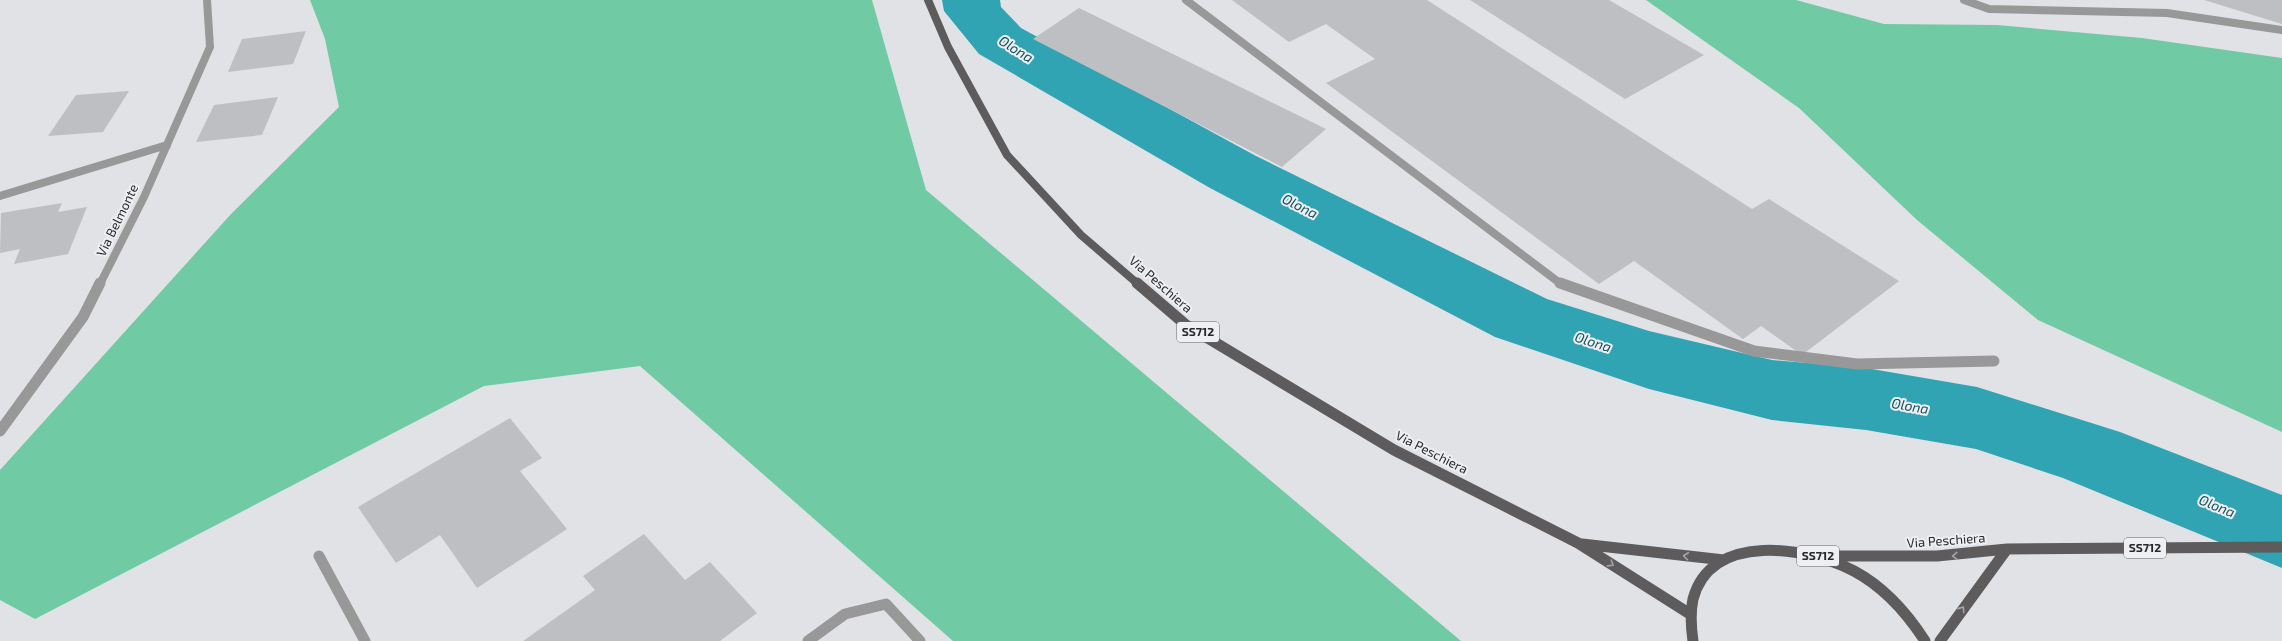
<svg xmlns="http://www.w3.org/2000/svg" width="2282" height="641" viewBox="0 0 2282 641" font-family="'Exo 2',sans-serif">
	<style>
		.green { fill: #70cba4 }
		.lines { fill: none; stroke-linecap: round; stroke-linejoin: round }
		.river { fill: #31a4b3; fill-rule: evenodd }
		.building { fill: #bebfc2 }
		.minor-far1 { stroke: #999898; stroke-width: 8 }
		.minor { stroke: #999898; stroke-width: 11 }
		.major-far1 { stroke: #5d5b5c; stroke-width: 8 }
		.major { stroke: #5d5b5c; stroke-width: 11 }
		.oneway { stroke: #a6a5a8 }
		.labels { text-anchor: middle; stroke-width: 4; stroke-linejoin: round; paint-order: stroke }
		.shield { fill: #eeeff3; stroke: #646466; stroke-width: 1 }
		.shield-label { font-size: 12px; font-weight: bold; fill: #29292a }
		.street-label { font-size: 13px; fill: #29292a; stroke: #eeeff3 }
		.water-label { font-size: 14px; font-style: italic; fill: #13535b; stroke: #eeeff3 }
	</style>
	<rect width="100%" height="100%" fill="#e1e2e5"/>
	<path class="green" d="M310 0H872L926 190 1461 641H953L640 366 484 386 35 619 0 600V470L231 214 339 107 325 39Z
		M1646 0H1796L1884 24 1997 25 2142 38 2282 58V432L2038 320 1917 220 1799 108Z"/>
	<g class="lines">
		<path class="river" d="M942 0H1000L1001 7 1021 28 1256 156 1547 299 1649 331 1772 360 1866 368 1977 387 2120 432 2282 495V568L2063 478 1976 449 1866 430 1772 420 1649 389 1495 337 1210 188 979 54 944 11Z"/>
	</g>
	<path class="building" d="M1232 0H1427L1752 209 1769 199 1899 281 1802 355 1761 326 1743 339 1634 261 1599 284 1326 83 1375 59 1326 24 1289 42Z
		M1470 0H1609L1704 55 1625 99Z
		M2204 0H2282V24Z
		M1079 8 1326 129 1282 167 1033 39Z
		M306 31 293 64 228 72 242 39Z
		M129 91 103 132 48 136 76 95Z
		M278 97 262 135 196 142 214 105Z
		M62 203 58 212 87 207 68 254 14 264 20 249 0 253 1 213Z
		M510 418 542 458 520 471 567 529 477 588 440 535 396 563 358 507Z
		M644 534 685 580 710 562 757 613 720 641H523L595 590 583 576Z"/>
	<g class="lines">
		<path class="minor-far1" d="M1186 0 1561 284
			M1964 0 1989 9 2167 13 2282 30
			M0 196 167 145
			M100 284 144 197 210 47 207 0"/>
		<path class="minor" d="M1560 283 1754 351 1857 364 1994 361
			M0 431 83 317 100 283
			M319 556 365 641
			M808 641 845 614 886 604 920 641"/>
		<path class="major-far1" d="M928 0 948 47 1007 155 1081 235 1138 284"/>
		<path class="major" d="M1137 283 1186 325 1394 450 1578 543 1690 614
			M1582 544 1724 560
			M1821 556H1937L2007 549 2282 547
			M1693 641C1691 627 1690 613 1693 599 1711 531 1808 547 1854 571 1884 587 1907 613 1925 641
			M1940 641 2007 549"/>
	</g>
	<defs><path id="oneway-chevron" d="M-2-3.5L2.5 0L-2 3.5" fill="none" stroke-width="1.6" stroke-linecap="round" stroke-linejoin="round"/></defs>
	<g class="oneway">
		<use href="#oneway-chevron" transform="translate(1686 556) rotate(-173)"/>
		<use href="#oneway-chevron" transform="translate(1955 556) rotate(178)"/>
		<use href="#oneway-chevron" transform="translate(1611 564) rotate(32)"/>
		<use href="#oneway-chevron" transform="translate(1962 609) rotate(-55)"/>
	</g>
	<g class="labels">
		<g class="shield">
			<rect x="1177" y="322" width="42" height="20" rx="3"/>
			<rect x="2124" y="538" width="42" height="20" rx="3"/>
			<rect x="1797" y="546" width="42" height="20" rx="3"/>
		</g>
		<g class="shield-label">
			<text x="1198" y="336">SS712</text>
			<text x="2145" y="552">SS712</text>
			<text x="1818" y="560">SS712</text>
		</g>
		<g class="street-label">
			<text transform="translate(117 220) rotate(-64)" y="5">Via Belmonte</text>
			<text transform="translate(1161 284) rotate(41)" y="5">Via Peschiera</text>
			<text transform="translate(1432 452) rotate(27)" y="5">Via Peschiera</text>
			<text transform="translate(1946 540) rotate(-4)" y="5">Via Peschiera</text>
		</g>
		<g class="water-label">
			<text transform="translate(1016 49) rotate(32)" y="5">Olona</text>
			<text transform="translate(1300 206) rotate(27)" y="5">Olona</text>
			<text transform="translate(1593 342) rotate(18)" y="5">Olona</text>
			<text transform="translate(1910 406) rotate(10)" y="5">Olona</text>
			<text transform="translate(2217 506) rotate(22)" y="5">Olona</text>
		</g>
	</g>
</svg>
